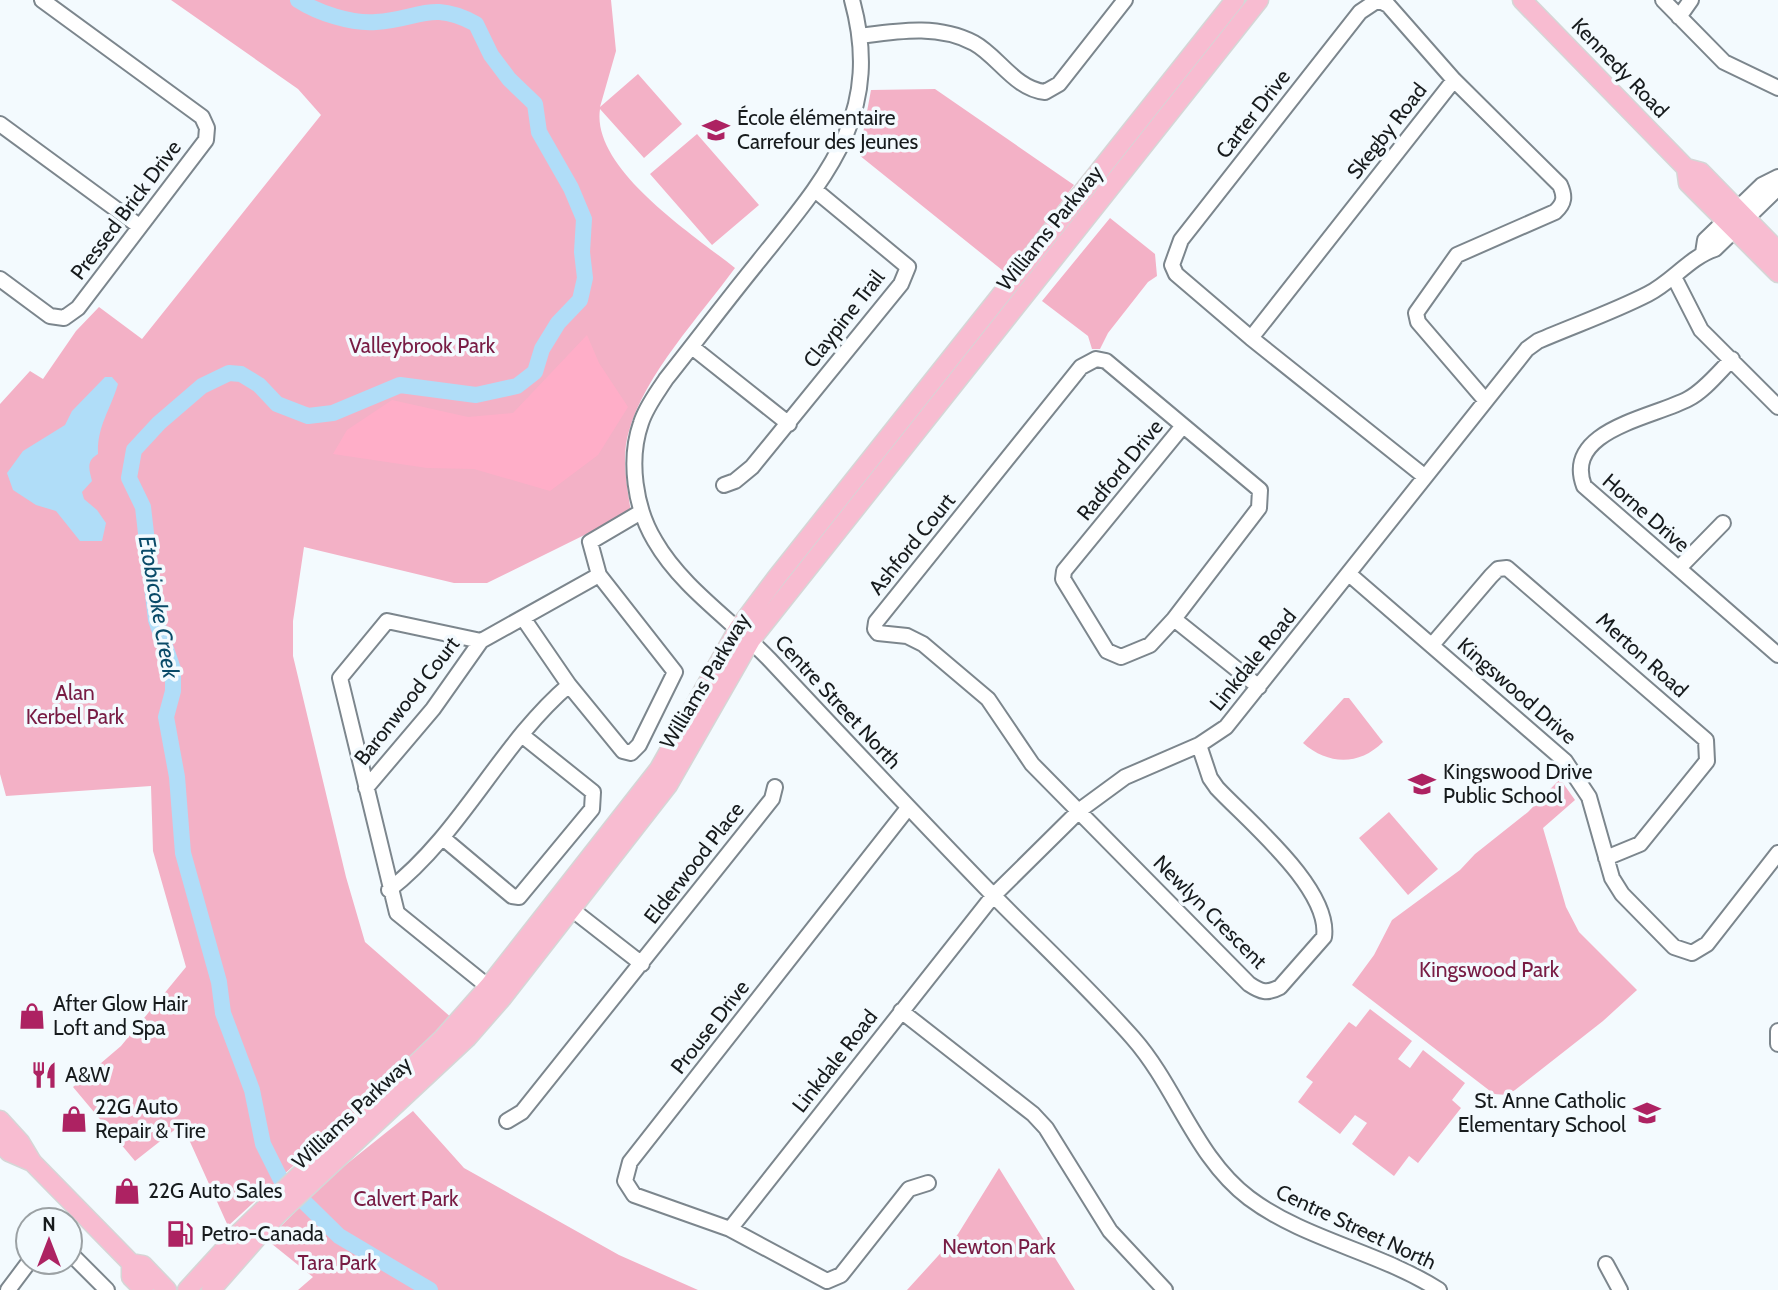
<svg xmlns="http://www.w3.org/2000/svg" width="1778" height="1290" viewBox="0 0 1778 1290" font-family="Cabin,sans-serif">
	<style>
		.green { fill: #f3b1c6 }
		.forest { fill: #ffaec8 }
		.water { fill: #b0ddf8 }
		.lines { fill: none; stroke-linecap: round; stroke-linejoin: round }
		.river { stroke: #b0ddf8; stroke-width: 16 }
		.minor-casing { stroke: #7c868d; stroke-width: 18 }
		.major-casing { stroke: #d5d6d6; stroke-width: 21 }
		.minor { stroke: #fff; stroke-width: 14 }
		.major { stroke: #f8bcd1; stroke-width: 18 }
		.labels { text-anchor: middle; stroke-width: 7; stroke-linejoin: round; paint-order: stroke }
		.street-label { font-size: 21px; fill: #171b1d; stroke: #f3fafe }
		.poi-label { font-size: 21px; fill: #171b1d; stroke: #f3fafe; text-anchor: start }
		.park-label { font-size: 21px; fill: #781c44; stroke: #f3fafe }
		.water-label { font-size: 23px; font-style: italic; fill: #094a68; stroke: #f3fafe }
	</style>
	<rect width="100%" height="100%" fill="#f3fafe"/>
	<path class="green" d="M171 0H611L616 51 600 107 638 74 682 124 644 158 600 109C591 169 694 235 735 268 700 316 645 374 629 431 621 457 627 486 631 512L487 583H454L304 547 293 621V656L346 877 365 942 453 1019 228 1226 182 1124 135 1161 73 1087 121 1046 186 967 153 851 151 786 6 796 0 774V404L30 371 43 379 76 331 99 307 142 339 321 115 298 89Z
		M935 89 1074 185 1007 274 859 155 871 90Z
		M697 134 759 205 712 245 650 174Z
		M1110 218 1155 254 1157 276 1148 282 1108 333 1100 349H1092L1088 336 1042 301Z
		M1344 698H1349L1383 742C1359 766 1328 765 1303 743Z
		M1560 779 1575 800 1543 828 1566 907 1579 932 1637 990 1603 1021 1515 1090 1507 1095 1494 1094 1352 985 1374 955 1392 920 1460 870 1475 854 1528 812Z
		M1389 812 1438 869 1408 895 1359 838Z
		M1370 1009 1412 1041 1398 1059 1410 1068 1423 1050 1465 1083 1452 1100 1461 1108 1418 1163 1409 1156 1394 1176 1352 1144 1367 1123 1355 1115 1340 1134 1298 1102 1313 1082 1306 1077 1349 1022 1356 1027Z
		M413 1111 464 1168 619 1255 698 1290H298L313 1277 267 1240 328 1179Z
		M999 1168 1075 1290H907L958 1234Z"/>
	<path class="forest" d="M587 335 599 363 628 407 598 455 550 491 474 469 427 468 333 454 347 430 392 400 468 417 513 413Z"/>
	<path class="water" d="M105 377H112L118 384C110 411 97 426 98 454 86 461 89 469 92 481L82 492 84 499 97 510 106 523 102 541H80L56 511 36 505 13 490 7 473 23 451 65 425 72 411Z"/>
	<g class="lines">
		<path class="river" d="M298 0C318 13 352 24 376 22 420 19 431 0 476 24L491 55 509 79 535 104 539 132 571 188 584 219 582 252 585 278 580 300 558 323 542 349 535 372 517 386 476 395 400 385 333 413 308 416 277 404 259 385 241 374 229 373 202 386 159 423 134 450 129 478 143 507 156 620 173 669V691L166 717 177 777 183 853 219 982 223 1013 252 1090 263 1144 280 1178 339 1236 430 1290"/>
		<defs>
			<path id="minor" d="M852 0C884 116 825 178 758 262 727 300 697 340 666 379 657 393 646 407 641 423 628 460 635 508 655 541 682 588 733 621 770 660 843 738 916 816 990 892 1038 941 1088 987 1133 1038 1177 1088 1195 1157 1249 1198 1305 1240 1380 1252 1439 1290
				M1663 0 1724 62 1778 88
				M1679 17 1691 0
				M860 36C898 31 938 24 974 43 998 56 1015 89 1045 92L1059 84 1125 0
				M0 124 139 226
				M1703 253 1705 240 1762 185 1778 177
				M1674 277 1701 330 1778 407
				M0 279 50 316 64 318 78 308 206 140 207 128 202 117 42 0
				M1251 338 1454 80
				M692 347 789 424
				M1732 359C1719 372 1704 391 1688 399 1652 418 1563 430 1584 486L1778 655
				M1182 427 1064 571 1063 579 1107 651 1121 657 1150 645 1174 619 1259 508 1260 490 1106 361 1096 359 1081 367 876 622 875 629 878 633 907 636 923 644 988 699 1032 764 1249 984C1261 992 1267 994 1280 987L1324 937C1331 889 1248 821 1217 788L1210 778 1199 745
				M1424 476 1251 338 1176 274 1172 265 1181 240 1360 12 1378 0 1388 5 1454 80 1560 185C1565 196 1565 203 1555 212L1457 255 1416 313 1418 322 1485 400
				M724 485 735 481 752 467 901 284 908 267 815 190
				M1679 568 1723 523
				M1349 574 1565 761 1589 797 1612 878 1622 894 1674 947 1692 953 1707 944 1778 853
				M523 618 569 685 623 751 631 753 639 745 675 672 599 575 590 542 641 512
				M1174 619 1259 687
				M481 641 387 621 340 678 397 913 496 993
				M1432 645 1491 576 1498 569 1507 568 1706 740 1707 761 1640 844 1606 858
				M366 788 433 709 481 641 599 575
				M908 808 630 1162 625 1181 634 1195 730 1229 827 1281 841 1275 909 1189 928 1183
				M443 838 512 896 519 897 592 809 593 792 523 736
				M389 890C462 833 500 744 569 685
				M565 904 642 964
				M901 1011 1033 1114 1046 1128 1110 1231 1165 1290
				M1778 1031V1044
				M507 1121 522 1112 772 799 775 787
				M730 1229 993 896 1080 810 1125 777 1199 745 1226 727 1527 349 1538 341C1575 325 1613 312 1648 294 1672 282 1690 257 1715 249L1775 191 1778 180
				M70 1253 107 1290
				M1606 1264 1620 1290
				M8 1290 29 1262"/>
			<path id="major" d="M1522 0 1686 168 1701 172 1778 251
				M1686 168 1688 183 1778 273
				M0 1120 20 1142 32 1162 131 1263 143 1265 167 1290
				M0 1143 9 1152 32 1162
				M131 1263V1277L144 1290
				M187 1290 240 1232 443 1038 489 986 659 769 738 629 777 577 1235 0
				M211 1290 277 1215 467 1038 502 998 668 785 751 640 1259 0"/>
		</defs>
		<use href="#minor" class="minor-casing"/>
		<use href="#major" class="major-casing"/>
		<use href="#minor" class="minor"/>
		<use href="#major" class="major"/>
	</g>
	<defs>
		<symbol id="school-bare" viewBox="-9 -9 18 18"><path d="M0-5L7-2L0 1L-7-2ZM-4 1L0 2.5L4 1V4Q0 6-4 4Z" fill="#ad2262" stroke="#f3fafe" stroke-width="2.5" paint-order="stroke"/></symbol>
		<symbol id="shop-bare" viewBox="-9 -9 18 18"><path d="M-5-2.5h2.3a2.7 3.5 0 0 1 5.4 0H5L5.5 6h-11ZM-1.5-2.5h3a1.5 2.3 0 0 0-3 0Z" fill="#ad2262" stroke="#f3fafe" stroke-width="2.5" paint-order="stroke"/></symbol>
		<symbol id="restaurant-bare" viewBox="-9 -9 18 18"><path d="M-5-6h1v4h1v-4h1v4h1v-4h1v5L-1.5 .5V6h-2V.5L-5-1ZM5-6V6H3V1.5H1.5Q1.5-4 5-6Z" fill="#ad2262" stroke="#f3fafe" stroke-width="2.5" paint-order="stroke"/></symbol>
		<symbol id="fuel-bare" viewBox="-9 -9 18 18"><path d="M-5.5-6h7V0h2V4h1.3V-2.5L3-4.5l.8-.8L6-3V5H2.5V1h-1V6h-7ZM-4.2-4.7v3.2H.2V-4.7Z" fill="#ad2262" stroke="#f3fafe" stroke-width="2.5" paint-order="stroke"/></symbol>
	</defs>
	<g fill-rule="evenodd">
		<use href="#school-bare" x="697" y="111" width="38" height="38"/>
		<use href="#school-bare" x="1403" y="765" width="38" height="38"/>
		<use href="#shop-bare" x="13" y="997" width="38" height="38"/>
		<use href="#restaurant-bare" x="25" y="1056" width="38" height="38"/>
		<use href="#school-bare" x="1628" y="1094" width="38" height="38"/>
		<use href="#shop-bare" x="55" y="1100" width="38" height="38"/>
		<use href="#shop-bare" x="108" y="1172" width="38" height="38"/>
		<use href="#fuel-bare" x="161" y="1215" width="38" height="38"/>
	</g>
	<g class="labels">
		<g class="street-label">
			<text transform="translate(1620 68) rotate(46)" y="7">Kennedy Road</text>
			<text transform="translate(1253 114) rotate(-52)" y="7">Carter Drive</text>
			<text transform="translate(1387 131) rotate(-52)" y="7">Skegby Road</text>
			<text transform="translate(126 210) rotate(-53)" y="7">Pressed Brick Drive</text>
			<text transform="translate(1050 228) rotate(-51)" y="7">Williams Parkway</text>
			<text transform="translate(844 319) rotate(-52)" y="7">Claypine Trail</text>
			<text transform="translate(1120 470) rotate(-51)" y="7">Radford Drive</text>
			<text transform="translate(1646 513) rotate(41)" y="7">Horne Drive</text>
			<text transform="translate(912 544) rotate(-51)" y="7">Ashford Court</text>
			<text transform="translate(1642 655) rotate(42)" y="7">Merton Road</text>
			<text transform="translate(1253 660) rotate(-51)" y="7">Linkdale Road</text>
			<text transform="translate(705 681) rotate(-59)" y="7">Williams Parkway</text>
			<text transform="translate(1517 691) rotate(41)" y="7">Kingswood Drive</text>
			<text transform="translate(407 701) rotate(-52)" y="7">Baronwood Court</text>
			<text transform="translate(838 702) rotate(47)" y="7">Centre Street North</text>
			<text transform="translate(694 863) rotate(-52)" y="7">Elderwood Place</text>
			<text transform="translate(1210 912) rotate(45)" y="7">Newlyn Crescent</text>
			<text transform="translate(710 1027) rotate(-52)" y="7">Prouse Drive</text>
			<text transform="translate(835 1061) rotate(-52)" y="7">Linkdale Road</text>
			<text transform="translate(352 1113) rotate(-43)" y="7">Williams Parkway</text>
			<text transform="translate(1356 1227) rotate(25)" y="7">Centre Street North</text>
		</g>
		<g class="poi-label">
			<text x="737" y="125">École élémentaire<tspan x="737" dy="24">Carrefour des Jeunes</tspan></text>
			<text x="1443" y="779">Kingswood Drive<tspan x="1443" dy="24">Public School</tspan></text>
			<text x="53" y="1011">After Glow Hair<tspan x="53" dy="24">Loft and Spa</tspan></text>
			<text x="65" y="1082">A&amp;W</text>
			<text x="1626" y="1108" text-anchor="end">St. Anne Catholic<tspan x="1626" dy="24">Elementary School</tspan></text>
			<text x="95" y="1114">22G Auto<tspan x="95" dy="24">Repair &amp; Tire</tspan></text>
			<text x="148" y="1198">22G Auto Sales</text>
			<text x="201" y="1241">Petro-Canada</text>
		</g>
		<g class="park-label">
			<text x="422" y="353">Valleybrook Park</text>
			<text x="75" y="700">Alan<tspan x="75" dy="24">Kerbel Park</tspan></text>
			<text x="1489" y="977">Kingswood Park</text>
			<text x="406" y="1206">Calvert Park</text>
			<text x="999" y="1254">Newton Park</text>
			<text x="337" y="1270">Tara Park</text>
		</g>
		<g class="water-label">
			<text transform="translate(159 607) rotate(80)" y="8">Etobicoke Creek</text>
		</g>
	</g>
	<g transform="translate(49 1241)"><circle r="33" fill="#f3fafe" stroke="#9ba1a4" stroke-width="2"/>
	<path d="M0-5L12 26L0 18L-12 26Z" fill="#ad2262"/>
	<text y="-10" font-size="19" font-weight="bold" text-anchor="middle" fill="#171b1d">N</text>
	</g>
</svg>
